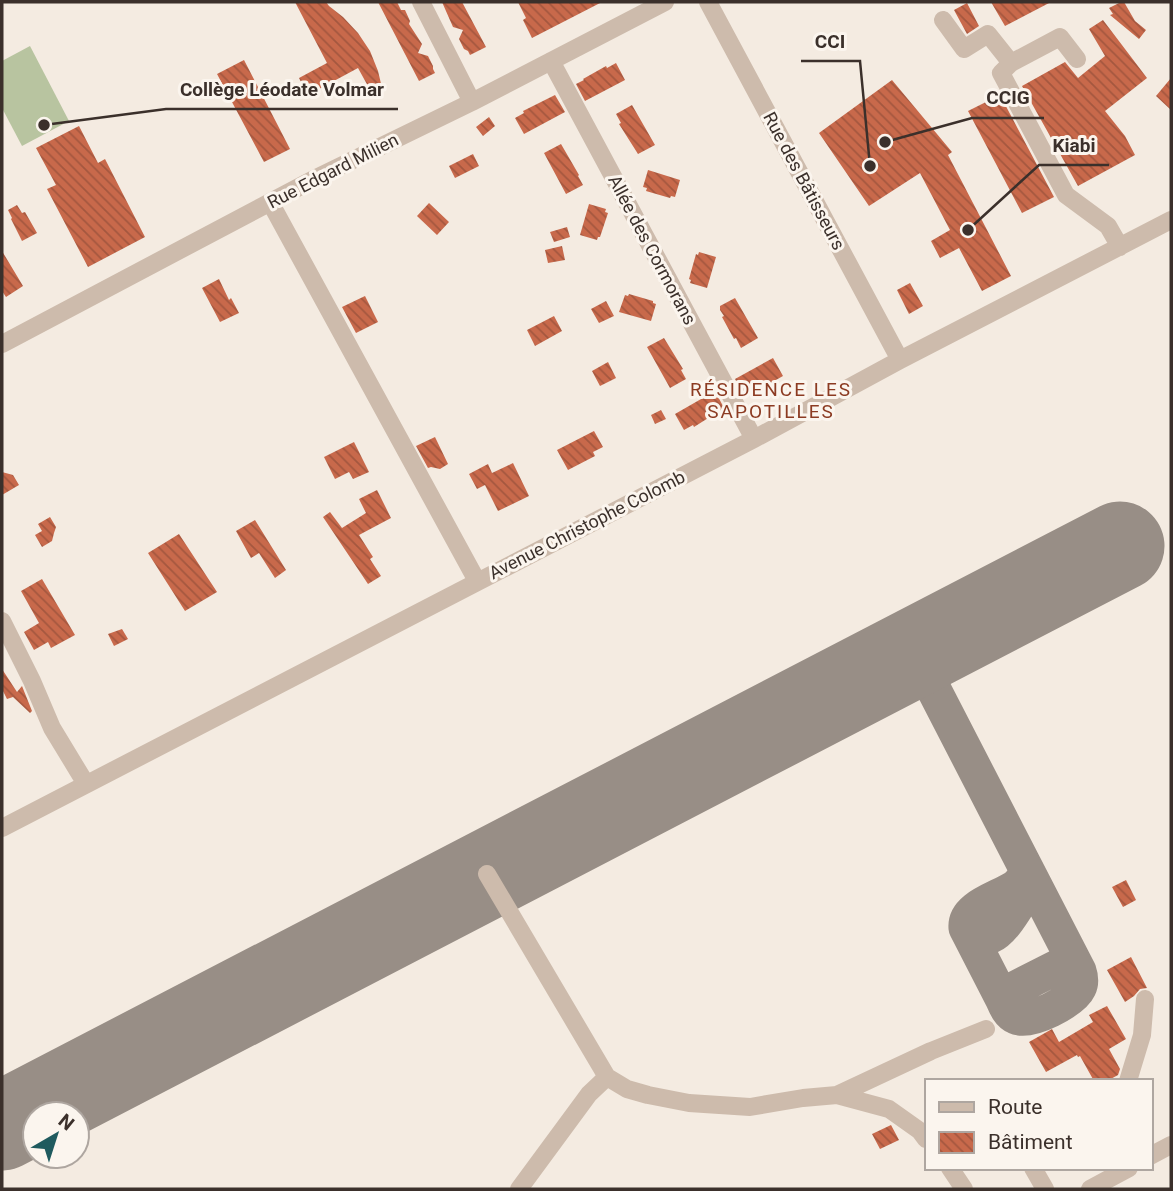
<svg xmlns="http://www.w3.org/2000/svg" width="1173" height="1191" viewBox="0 0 1173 1191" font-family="Roboto,sans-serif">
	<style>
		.grass { fill: #b8c4a0 }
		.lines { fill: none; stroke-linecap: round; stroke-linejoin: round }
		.taxiway { stroke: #988e86; stroke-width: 35 }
		.runway { stroke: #988e86; stroke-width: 89 }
		.building { fill: url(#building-back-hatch) }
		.minor { stroke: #cdbbac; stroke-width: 18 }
		.labels { text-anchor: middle; stroke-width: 6; stroke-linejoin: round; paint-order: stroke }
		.street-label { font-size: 18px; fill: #3b302b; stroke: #fbf5ee }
		.neighbourhood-label { font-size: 19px; letter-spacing: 2px; fill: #8c3b22; stroke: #fbf5ee }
		.leader { fill: none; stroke: #3b302b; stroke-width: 2.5 }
		.callout-dot { fill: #3b302b; stroke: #fbf5ee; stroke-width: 2.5 }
		.callout-label { font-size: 19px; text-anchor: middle; font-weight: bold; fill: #3b302b; stroke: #fbf5ee; stroke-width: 6; stroke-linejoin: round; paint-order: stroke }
	</style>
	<defs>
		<pattern id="building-back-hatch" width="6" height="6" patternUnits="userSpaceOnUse" patternTransform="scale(1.75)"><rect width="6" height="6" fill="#c8694b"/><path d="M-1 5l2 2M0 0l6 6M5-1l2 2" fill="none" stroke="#a4573f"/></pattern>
	</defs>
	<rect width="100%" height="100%" fill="#f4ebe1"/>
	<path class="grass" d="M30 46 69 121 22 146 2 108V61Z"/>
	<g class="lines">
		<path class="taxiway" d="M1068 573C1082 573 1154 577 1120 546
			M957 631C936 647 925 657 931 684L1079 971C1081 977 1082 982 1079 988 1073 1001 1030 1024 1016 1017 1009 1014 1006 1007 1003 1000L1008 992 1063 964 1068 958 1069 953
			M881 670C903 668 913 670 931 684
			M969 934C976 937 984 939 991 936 1005 930 1018 903 1027 891
			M1003 1000 966 928C964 905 1002 898 1018 885 1022 881 1025 876 1027 870"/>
		<path class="runway" d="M2 1126 1120 546"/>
	</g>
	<path class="building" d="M295 2H326L329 6 343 17 358 33 370 51 378 71 383 92 374 97 358 68 308 95 306 91 300 89 301 82 299 78 327 63Z
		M378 2H397L401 10H405L410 21 409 24 422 44 418 53 428 56 433 66V69L435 73 419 81Z
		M442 2H462L486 47 470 55 468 51 464 49 459 39 463 30 453 27Z
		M518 2H602L532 38 523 20 526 18Z
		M991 2H1051L1005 26Z
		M1121 2H1124L1135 21 1146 30 1139 39 1110 15 1113 14 1109 8Z
		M967 3 979 26 967 34 954 10Z
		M1103 20 1147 78 1105 111 1125 136 1135 155 1078 186 1022 86 1065 62 1078 78 1105 56 1089 29Z
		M244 60 290 149 264 162 217 74Z
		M616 63 625 80 585 101 576 84 584 80 583 79 606 66 607 68Z
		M1171 78V110L1156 96Z
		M892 80 952 152 948 155 1011 276 982 291 959 248 940 258 931 241 950 230 920 173 869 206 819 133Z
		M555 95 565 112 524 134 515 118 524 113 523 111Z
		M1000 95 1054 197 1022 213 968 111Z
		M632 105 655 145 638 154 619 124 621 123 616 114Z
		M489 117 495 126 483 136 476 127Z
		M79 126 98 163 105 159 145 237 88 267 47 189 56 185 36 148Z
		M561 144 579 175 578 176 583 185 566 194 544 153Z
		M473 154 479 166 455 178 449 166Z
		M648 170 680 180 675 197 671 196 670 198 646 191 647 188 643 187Z
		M429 203 449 222 437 235 417 216Z
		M589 204 606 209 605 212 608 213 600 237H598L597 240 580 235Z
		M17 205 22 213 25 212 37 233 22 241 11 219 12 218 8 210Z
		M567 227 570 237 554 242 550 232Z
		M562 246 565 260 548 263 545 250Z
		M2 251 23 286 6 297 2 291Z
		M699 252 716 257 707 288 690 283 691 280 689 279 696 254 698 255Z
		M219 279 229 300 231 298 239 313 220 322 202 288Z
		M910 283 923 306 909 314 897 290Z
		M629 294 653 301V303L656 304 651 321 619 312 625 295 628 296Z
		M365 296 378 322 356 333 342 307Z
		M735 298 758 338 741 348 736 338 734 339 722 317 724 316 720 310V306Z
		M606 301 614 316 599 323 591 309Z
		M554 316 562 331 535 346 527 330Z
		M664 338 683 369 681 370 686 379 670 388 647 347Z
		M773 358 783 376 751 394 750 392 744 396 735 379Z
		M608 362 616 378 600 386 592 371Z
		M715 391 724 408 694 427 693 425 684 430 675 414Z
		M661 410 666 419 655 424 651 415Z
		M594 431 603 447 593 452 595 456 568 470 557 450Z
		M435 437 448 464 440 469 431 467 428 468 416 446Z
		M354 442 369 472 353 479 349 472 335 479 324 457Z
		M513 463 529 496 498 511 485 485 477 489 469 474 488 464 492 473Z
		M2 472 13 475 19 485 2 495Z
		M377 490 391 518 359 535 373 557 370 559 381 576 368 584 323 517 330 512 342 528 366 513 359 499Z
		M50 517 56 527 54 533 52 541 42 547 35 535 42 531 38 524Z
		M255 520 286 570 275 578 259 553 251 558 236 531Z
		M179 534 217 592 185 611 148 553Z
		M42 579 75 635 51 648 48 642 34 650 24 632 39 623 21 591Z
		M122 629 128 639 114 646 108 634Z
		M2 669 17 692 22 686 32 711 30 713 13 697 7 699 2 689Z
		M1126 880 1136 900 1123 907 1112 887Z
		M1131 957 1147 988 1140 989 1134 996 1125 1002 1107 970Z
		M1107 1006 1126 1039 1109 1049 1120 1069 1118 1075 1107 1081H1094L1080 1056 1078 1057 1077 1055 1046 1072 1029 1042 1052 1029 1059 1042 1093 1022 1089 1015Z
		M891 1125 899 1140 880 1149 872 1134Z"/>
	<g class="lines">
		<path class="minor" d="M421 2 472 102
			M708 2 900 360
			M943 20 964 49 988 34 1011 63
			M1077 59 1060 37 1011 63 1001 73 1066 195 1108 226 1120 247
			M551 61 754 439
			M270 202 477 581
			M2 344 316 178 472 102 665 2
			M2 621 32 681 52 728 86 784
			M2 828 754 439 900 360 1171 220
			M487 874 607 1077 627 1089 648 1095 689 1103 750 1107 803 1098 837 1095 889 1109 920 1131 926 1139
			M1128 1081 1142 1035 1145 999
			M837 1095 931 1051 986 1029
			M1150 1156 1171 1145
			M950 1168 964 1189
			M1033 1168 1045 1189
			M519 1189 589 1094 607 1077
			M1090 1189 1129 1168"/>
	</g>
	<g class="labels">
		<g class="street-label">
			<text transform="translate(333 171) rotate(-27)" y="6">Rue Edgard Milien</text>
			<text transform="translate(804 181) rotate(62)" y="6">Rue des Bâtisseurs</text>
			<text transform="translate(652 250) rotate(62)" y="6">Allée des Cormorans</text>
			<text transform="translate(587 525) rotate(-27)" y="6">Avenue Christophe Colomb</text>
		</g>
		<g class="neighbourhood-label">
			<text x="771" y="396">RÉSIDENCE LES<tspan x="771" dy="22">SAPOTILLES</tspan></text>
		</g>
	</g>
	<path class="leader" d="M870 166L860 61H801M44 125L166 109H398M885 142L972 118H1044M968 230L1039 165H1109"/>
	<g class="callout-dot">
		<circle cx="870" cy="166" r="7"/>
		<circle cx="44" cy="125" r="7"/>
		<circle cx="885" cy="142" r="7"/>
		<circle cx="968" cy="230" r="7"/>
	</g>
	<g class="callout-label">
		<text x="830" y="48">CCI</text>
		<text x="282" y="96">Collège Léodate Volmar</text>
		<text x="1008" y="104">CCIG</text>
		<text x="1074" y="152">Kiabi</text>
	</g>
	<rect width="1173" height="1191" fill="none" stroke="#3b302b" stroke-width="7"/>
	<rect x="925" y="1079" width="228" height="91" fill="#fbf5ee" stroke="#aea6a0" stroke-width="2"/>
	<rect x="939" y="1102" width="35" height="10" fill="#cdbbac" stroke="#aea6a0" stroke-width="2"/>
	<text x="988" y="1114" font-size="21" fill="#3b302b">Route</text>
	<rect x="939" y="1132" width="35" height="21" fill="url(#building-back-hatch)" stroke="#aea6a0" stroke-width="2"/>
	<text x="988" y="1149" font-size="21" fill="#3b302b">Bâtiment</text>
	<g transform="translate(56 1135) rotate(39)"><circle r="33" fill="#fbf5ee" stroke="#aea6a0" stroke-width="2"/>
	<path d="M0-5L12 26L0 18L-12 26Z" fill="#1f5a5e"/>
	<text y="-10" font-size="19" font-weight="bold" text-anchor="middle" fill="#3b302b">N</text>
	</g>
</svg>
